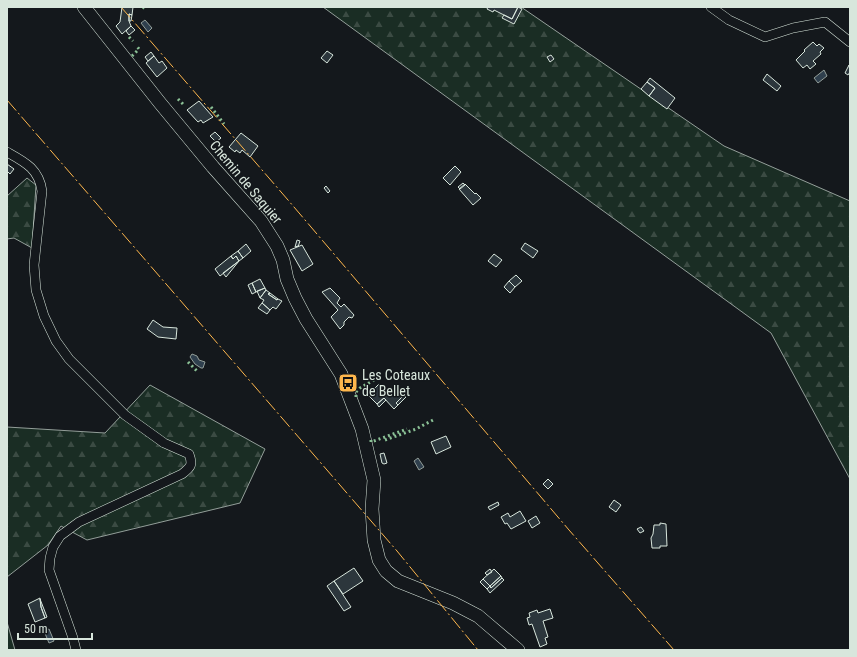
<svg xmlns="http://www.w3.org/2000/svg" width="857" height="657" viewBox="0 0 857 657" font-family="'Roboto Condensed',sans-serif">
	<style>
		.forest { fill: url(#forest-firs); stroke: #939e99 }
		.water { fill: #2f3f4d; stroke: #939e99 }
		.building { fill: #2c363c; stroke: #d8e6dc }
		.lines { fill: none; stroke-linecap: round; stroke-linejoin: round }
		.street-casing { stroke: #d8e6dc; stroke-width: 10 }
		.secondary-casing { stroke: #d8e6dc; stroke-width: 14 }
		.street { stroke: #14181c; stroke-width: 9 }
		.secondary { stroke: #14181c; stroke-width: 13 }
		.hedge { stroke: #8ac095; stroke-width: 3; stroke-dasharray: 2 3; stroke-linecap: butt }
		.power { stroke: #ffb74d; stroke-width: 1; stroke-dasharray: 14 3 2 3; stroke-linecap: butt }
		.labels { text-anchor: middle; stroke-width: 3; stroke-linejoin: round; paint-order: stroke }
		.street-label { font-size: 14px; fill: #d8e6dc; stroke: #14181c }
		.poi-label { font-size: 14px; fill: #d8e6dc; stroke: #14181c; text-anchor: start }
	</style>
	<defs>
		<pattern id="forest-firs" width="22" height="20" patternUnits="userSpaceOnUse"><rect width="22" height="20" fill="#1a2d24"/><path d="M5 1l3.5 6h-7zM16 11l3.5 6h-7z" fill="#3b4b43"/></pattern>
	</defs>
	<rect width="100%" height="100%" fill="#14181c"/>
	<path class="forest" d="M323 7H521L724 146 850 201V479L771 333Z
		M27 178 36 185 32 248 14 238 7 239V196Z
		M150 385 265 449 240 503 87 540 61 526 48 545 7 577V427L105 433Z
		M7 622 15 650H7Z"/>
	<path class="water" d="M145 20 152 28 148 32 141 23Z
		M824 70 827 76 818 83 814 78Z
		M192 354 197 356 199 360 205 362 203 368H201L195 364 190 357Z
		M418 458 424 467 419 470 414 461Z
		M49 629 54 641 49 643 44 631Z"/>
	<path class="building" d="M122 7H133L132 15 129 14V21L131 26 122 34 116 26 120 22Z
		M488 7H518L512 19 494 10 493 12 487 9Z
		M518 7 522 9 514 24 502 18 504 15 512 19Z
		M129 14 132 15 131 21H129Z
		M131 26 135 30 129 35 126 31Z
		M813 42 817 46 819 44 824 48 820 52 821 54 813 61 816 64 810 69 807 65 803 68 796 60 805 51 804 50Z
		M327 51 333 55 327 63 321 58Z
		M151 52 154 56 148 61 145 57Z
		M551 55 554 59 550 62 547 57Z
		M154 56 159 63 162 61 167 68 157 77 146 63Z
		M849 65 850 72 848 75 845 73Z
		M767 74 781 86 777 91 763 80Z
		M650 78 675 98 667 109 649 96 655 88 647 82Z
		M647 82 655 88 649 96 641 89Z
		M199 101 213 117 203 123 201 120 198 122 187 110Z
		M215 132 221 138 216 142 210 136Z
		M241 133 258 146 250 157 242 150 240 153 236 150 235 152 229 147Z
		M7 164 14 169 10 174 7 171Z
		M455 166 461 172 450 185 443 178Z
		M463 183 465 185 460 189 458 187Z
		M465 184 475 194 476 193 481 198 473 205 459 189Z
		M326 186 330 191 328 193 324 188Z
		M297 240 300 241 298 247V246L295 247Z
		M525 243 538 251 533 258 521 249Z
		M246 244 251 251 243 258 238 251Z
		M302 245 313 264 302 271 290 250Z
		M238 251 243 258 239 261 236 256 233 259 231 256Z
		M494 254 502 260 496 267 488 261Z
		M231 256 233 259 236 256 239 261 220 276 215 269Z
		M239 261 226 277 223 273Z
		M516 275 522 281 515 287 509 281Z
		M260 279 265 288 256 292 252 283Z
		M509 281 515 287 510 293 504 287Z
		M252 283 256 292 252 294 248 285Z
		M265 288 266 290 260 298 257 291Z
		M330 288 340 298 337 303 341 307 344 304 354 315 352 318 349 317 344 322V325L340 329 331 317 338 310 322 292Z
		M266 290 270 293 268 294 277 300 278 299 282 301 276 309 273 307 270 310 262 303 264 300 260 298Z
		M270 293 278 299 277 300 268 294Z
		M262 303 270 310 267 314 258 308Z
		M153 320 163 327 177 328 176 339 158 337 147 329Z
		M379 384 389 393 396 386 404 395 396 403 398 405 394 409 384 398 377 404 368 395Z
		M404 395 406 397 398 405 396 403Z
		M384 398 386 400 379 407 377 404Z
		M446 436 451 447 436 454 431 442Z
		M384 453 387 463 384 464 382 463 380 454Z
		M548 479 553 484 548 489 543 484Z
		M614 500 621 505 616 512 609 507Z
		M498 502 499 505 490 510 488 507Z
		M520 511 526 521 511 529 507 523 505 524 501 517 508 513 510 517Z
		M536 516 540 523 532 528 528 521Z
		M660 523 666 524 667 546H660V548H652L651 538 653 534 654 525H660Z
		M641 527 644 531 640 533 637 529Z
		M354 568 363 581 343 594 334 581Z
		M490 569 492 572 487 575 485 573Z
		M494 569 501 576 490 586 483 579Z
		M501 576 502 578 491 588 490 586Z
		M502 578 504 580 490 593 487 589 490 586 491 588Z
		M483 579 490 586 487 589 480 582Z
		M334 581 351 607 344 611 327 586Z
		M40 598 41 607 45 618 35 622 28 604Z
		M40 599 47 617 45 618 41 607Z
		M550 609 553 618 543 621 548 637 545 638 547 644 540 647 532 624 529 625 527 618 530 617 529 613 537 610 538 613Z"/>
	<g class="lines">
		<defs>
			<path id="street" d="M711 7 729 20 765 37 793 28 825 22 850 42
				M7 152C25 162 39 169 42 191L34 265 36 290 44 316 56 341 69 359 125 415 164 443 189 454C193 465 191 467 182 474L79 522 60 536 53 547 50 558 49 570 73 638 76 650"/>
			<path id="secondary" d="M84 7 160 103 213 167 261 221 277 246 283 260 287 279 295 298 306 319 341 374 362 429 374 480 372 509 374 540 379 560 386 571 398 581 453 603 478 616 518 650"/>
		</defs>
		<use href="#street" class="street-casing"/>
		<use href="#secondary" class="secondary-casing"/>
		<use href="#street" class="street"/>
		<use href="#secondary" class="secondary"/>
		<path class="hedge" d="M143 7 145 9
			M129 37 133 41
			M132 56 139 49 136 45
			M178 99 185 106
			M211 107 224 124
			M188 362 198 372
			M356 397V392L360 388 374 380
			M371 440V442L407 429
			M385 440 416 429 435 419"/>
		<path class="power" d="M121 7 288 200 569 530 674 650
			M7 100 397 551 478 650"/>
	</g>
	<defs>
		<symbol id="bus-square" viewBox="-11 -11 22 22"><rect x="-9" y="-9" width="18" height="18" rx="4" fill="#ffb74d" stroke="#14181c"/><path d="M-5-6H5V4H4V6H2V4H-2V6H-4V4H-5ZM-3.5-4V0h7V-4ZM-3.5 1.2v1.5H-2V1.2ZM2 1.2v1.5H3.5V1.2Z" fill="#111"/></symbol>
	</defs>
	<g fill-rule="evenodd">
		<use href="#bus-square" x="337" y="372" width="22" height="22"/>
	</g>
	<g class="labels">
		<g class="street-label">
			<text transform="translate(246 182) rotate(50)" y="5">Chemin de Saquier</text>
		</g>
		<g class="poi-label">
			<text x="362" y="380">Les Coteaux<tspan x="362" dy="16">de Bellet</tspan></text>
		</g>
	</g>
	<rect width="857" height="657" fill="none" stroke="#d8e6dc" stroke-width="16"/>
	<path d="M18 633v6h74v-6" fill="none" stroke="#d8e6dc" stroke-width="2"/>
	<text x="24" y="633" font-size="12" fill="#d8e6dc" stroke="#14181c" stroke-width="3" paint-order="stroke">50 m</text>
</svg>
